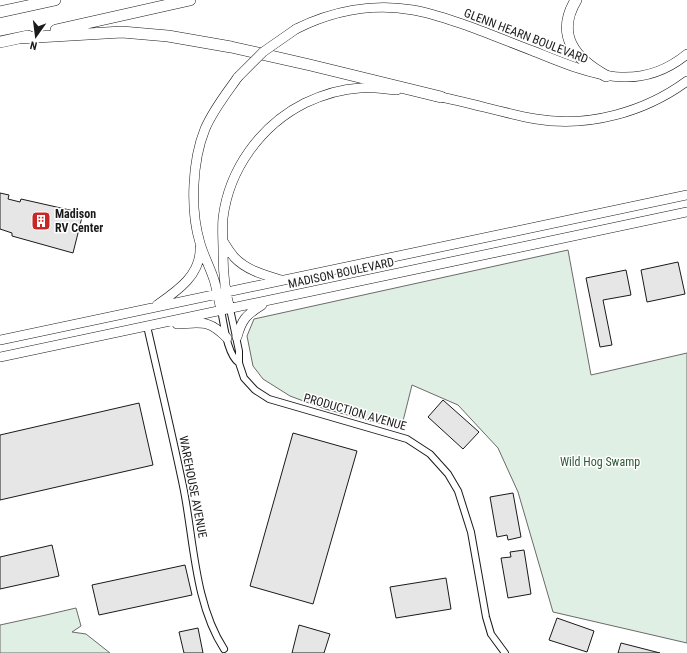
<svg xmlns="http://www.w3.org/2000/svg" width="687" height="653" viewBox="0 0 687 653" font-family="'Roboto Condensed',sans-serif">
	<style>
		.green { fill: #e0efe3; stroke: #6a6a6a }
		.building { fill: #e6e6e6; stroke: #1a1a1a }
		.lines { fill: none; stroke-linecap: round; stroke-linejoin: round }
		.minor-casing { stroke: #1a1a1a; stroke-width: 8 }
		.secondary-casing { stroke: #1a1a1a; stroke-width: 10 }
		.motorway-casing { stroke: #1a1a1a; stroke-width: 12 }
		.minor { stroke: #fff; stroke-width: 6 }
		.secondary { stroke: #fff; stroke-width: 9 }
		.motorway { stroke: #fff; stroke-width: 11 }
		.secondary-bridge-casing { stroke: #1a1a1a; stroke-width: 10; stroke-linecap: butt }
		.secondary-bridge { stroke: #fff; stroke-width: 9 }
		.labels { text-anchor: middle; stroke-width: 3; stroke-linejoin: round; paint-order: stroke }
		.street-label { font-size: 12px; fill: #1a1a1a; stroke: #fff }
		.poi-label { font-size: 12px; font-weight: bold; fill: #1a1a1a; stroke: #fff; text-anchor: start }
		.park-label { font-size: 12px; fill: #2b5a34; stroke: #fff }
	</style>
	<rect width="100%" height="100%" fill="#fff"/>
	<path class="green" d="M568 250 591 375 687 353V643L553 612 518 492 498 448 458 405 412 385 401 429 325 409 290 396 263 379 253 366 247 336 254 319Z
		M76 608 81 626 72 632 86 634 110 653H0V625L46 615Z"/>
	<path class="building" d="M0 193 9 195 8 199 20 202 21 199 83 213 73 253 12 236V233L0 229Z
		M678 262 685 294 647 302 641 270Z
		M626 270 631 295 603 300 612 345 600 347 586 278Z
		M443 400 479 432 463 449 428 417Z
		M139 403 153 465 0 500V435Z
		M293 433 357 451 313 604 250 586Z
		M513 493 521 537 508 540 507 535 497 537 490 497Z
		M52 545 59 576 0 589V557Z
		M524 550 531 594 508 598 501 558 511 557 510 552Z
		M185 565 192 595 99 615 92 585Z
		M446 578 451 609 396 618 390 587Z
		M557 618 594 631 587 652 549 640Z
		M299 625 330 634 324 653H292Z
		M198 628 203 653H184L179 632Z
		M621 643 660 653H618Z"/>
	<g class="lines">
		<defs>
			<path id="minor" d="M230 309 239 351V363L244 378 255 390 269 399 407 439 430 454 448 474 458 491 471 532 486 617 491 634 505 653
				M221 310C224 324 227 355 239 363
				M147 326C159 379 172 433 183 486 194 539 194 603 224 649"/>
			<path id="secondary" d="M296 29C332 11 373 3 413 10 432 13 450 20 468 26 490 34 512 43 533 51 586 72 636 96 687 54
				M435 96C469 102 502 113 536 119 588 128 645 112 687 81
				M223 241C226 246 230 252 234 257 246 270 264 275 281 280
				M157 305C177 291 201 275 200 248
				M230 309C224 289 223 271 223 251 223 240 222 229 223 218 229 169 261 125 305 103 322 95 341 89 360 88 372 87 385 89 397 90
				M221 310C219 301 217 292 215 283 211 269 204 257 200 243 190 210 192 161 205 129 213 110 226 94 238 77
				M177 324C202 323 208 319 227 338
				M237 337C242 319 246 315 262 305
				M0 340 687 195
				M0 357 687 212"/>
			<path id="motorway" d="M576 0C555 35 575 59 606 76
				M0 12 55 0
				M56 30 190 0
				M20 38 122 32 168 36 231 47 310 65 441 97
				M0 42 28 36"/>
		</defs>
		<use href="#minor" class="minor-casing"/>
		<use href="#secondary" class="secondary-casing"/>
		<use href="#motorway" class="motorway-casing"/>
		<use href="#minor" class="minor"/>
		<use href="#secondary" class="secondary"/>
		<use href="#motorway" class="motorway"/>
		<defs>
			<path id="secondary-bridge" d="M238 77 263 52 296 29"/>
		</defs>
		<use href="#secondary-bridge" class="secondary-bridge-casing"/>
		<use href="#secondary-bridge" class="secondary-bridge"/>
	</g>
	<defs>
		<symbol id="building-square" viewBox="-11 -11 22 22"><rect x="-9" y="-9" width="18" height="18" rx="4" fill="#c62828" stroke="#fff"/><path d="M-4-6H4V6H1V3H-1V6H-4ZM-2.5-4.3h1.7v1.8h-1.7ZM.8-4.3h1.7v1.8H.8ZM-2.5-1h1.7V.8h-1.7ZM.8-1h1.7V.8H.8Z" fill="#fff"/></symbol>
	</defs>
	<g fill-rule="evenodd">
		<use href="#building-square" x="30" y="210" width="22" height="22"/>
	</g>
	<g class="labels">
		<g class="street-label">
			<text transform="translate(526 36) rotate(21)" y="4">GLENN HEARN BOULEVARD</text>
			<text transform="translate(341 273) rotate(-12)" y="4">MADISON BOULEVARD</text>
			<text transform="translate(355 412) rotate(16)" y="4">PRODUCTION AVENUE</text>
			<text transform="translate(193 487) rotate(79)" y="4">WAREHOUSE AVENUE</text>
		</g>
		<g class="poi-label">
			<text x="55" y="218">Madison<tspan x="55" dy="14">RV Center</tspan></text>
		</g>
		<g class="park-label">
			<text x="600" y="466">Wild Hog Swamp</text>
		</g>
	</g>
	<g transform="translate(36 36) rotate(194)" stroke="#ffffff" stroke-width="3" paint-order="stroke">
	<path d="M0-3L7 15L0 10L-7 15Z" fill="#1a1a1a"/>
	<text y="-6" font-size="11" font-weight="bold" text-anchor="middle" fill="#1a1a1a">N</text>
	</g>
</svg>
